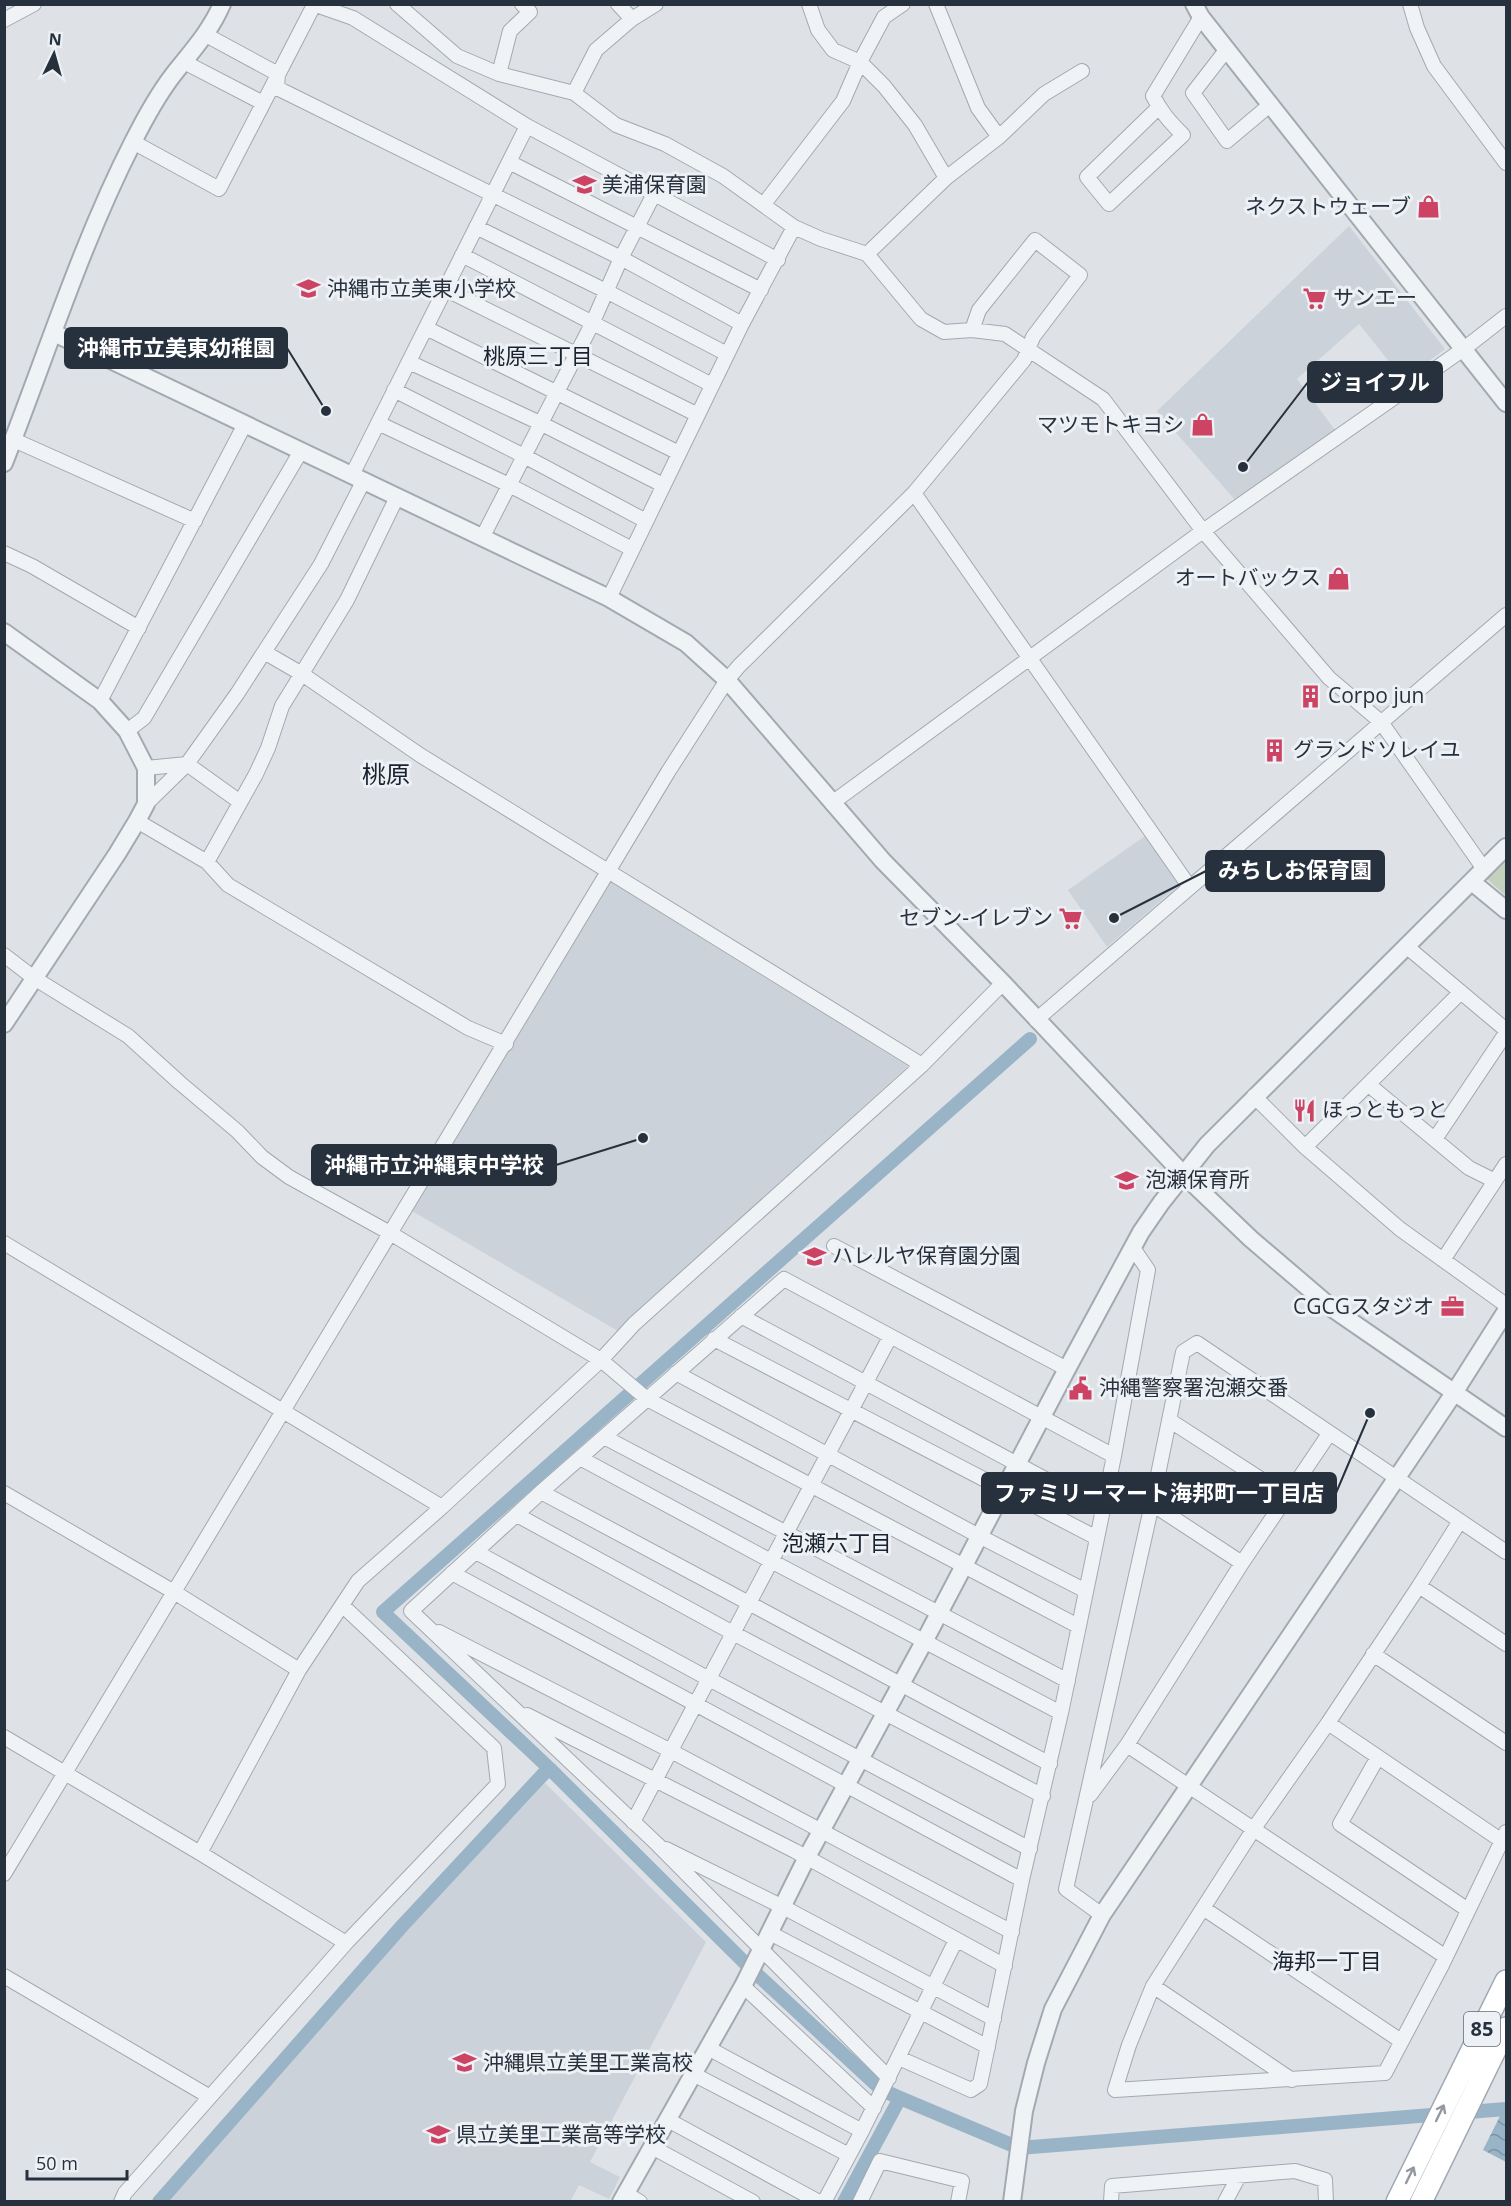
<svg xmlns="http://www.w3.org/2000/svg" width="1511" height="2206" viewBox="0 0 1511 2206" font-family="'Open Sans','Noto Sans JP',sans-serif">
	<style>
		.built { fill: #ccd2d9 }
		.park { fill: #c5d1bf }
		.water { fill: url(#water-waves) }
		.lines { fill: none; stroke-linecap: round; stroke-linejoin: round }
		.canal { stroke: #99b4c7; stroke-width: 14 }
		.minor-casing { stroke: #a3a9b1; stroke-width: 16 }
		.tertiary-casing { stroke: #a3a9b1; stroke-width: 20 }
		.primary-casing { stroke: #9da8b3; stroke-width: 24 }
		.minor { stroke: #f0f3f6; stroke-width: 14 }
		.tertiary { stroke: #f0f3f6; stroke-width: 16 }
		.primary { stroke: #fff; stroke-width: 21 }
		.oneway { stroke: #93989e }
		.labels { text-anchor: middle; stroke-width: 6; stroke-linejoin: round; paint-order: stroke }
		.shield { fill: #edf1f5; stroke: #626b75; stroke-width: 1.5 }
		.shield-label { font-size: 20px; font-weight: bold; fill: #27313e }
		.poi-label { font-size: 21px; fill: #27313e; stroke: #edf1f5; text-anchor: start }
		.neighbourhood-label { font-size: 22px; fill: #19222e; stroke: #edf1f5 }
		.quarter-label { font-size: 24px; fill: #19222e; stroke: #edf1f5 }
		.leader { fill: none; stroke: #27313e; stroke-width: 2 }
		.callout-dot { fill: #27313e; stroke: #edf1f5; stroke-width: 2 }
		.callout { fill: #27313e; stroke: #27313e; stroke-width: 2 }
		.callout-label { font-size: 22px; text-anchor: middle; font-weight: bold; fill: #fff }
	</style>
	<defs>
		<pattern id="water-waves" width="16" height="10" patternUnits="userSpaceOnUse" patternTransform="scale(1.5)"><rect width="16" height="10" fill="#99b4c7"/><path d="M0 5q4-4 8 0t8 0" fill="none" stroke="#7d93a3"/></pattern>
	</defs>
	<rect width="100%" height="100%" fill="#dee2e7"/>
	<path class="built" d="M1349 226 1445 349 1404 380 1359 324 1297 379 1335 430 1236 501 1157 411Z
		M1145 836 1179 885 1107 947 1068 890Z
		M611 882 908 1066 618 1331 412 1211Z
		M545 1783 706 1942 590 2162 620 2177 609 2199 579 2185 570 2202 168 2201 189 2174 375 1964Z"/>
	<path class="park" d="M1506 862V896L1487 879Z"/>
	<path class="water" d="M1506 2104V2162L1483 2150Z"/>
	<g class="lines">
		<path class="canal" d="M1030 1039 383 1612 549 1768 748 1966 882 2090 900 2098 1019 2148 1506 2109
			M159 2202 402 1926 549 1768
			M844 2202 900 2098"/>
		<defs>
			<path id="minor" d="M313 4 353 18 527 126 778 260
				M397 4 457 56 499 74 574 93 616 125 665 144 723 176 794 227 821 239 867 254 921 319 944 332 972 330 1005 334 1103 399 1203 531 1329 678 1381 722 1484 869
				M618 4 632 19
				M809 4 818 30 833 50 860 62 884 86 915 125 946 178
				M936 4 978 108 999 137
				M1410 4 1417 28 1434 66 1506 163
				M4 20 34 4
				M206 35 278 74 277 88 621 258 742 324
				M1227 49 1193 93 1227 141 1271 104
				M184 62 263 103
				M499 74 510 31 530 12 522 4
				M574 93 596 50 632 19 656 4
				M1159 107 1087 177 1109 204 1183 135C1169 121 1162 113 1153 96L1201 17
				M133 142 219 189 314 5
				M509 162 761 290
				M764 204 843 101 860 62 884 17 903 4
				M476 227 606 291 727 354
				M867 254 946 178 999 137 1044 94 1082 71
				M462 255 712 385
				M445 289 698 415
				M426 328 679 453
				M409 362 540 423 663 485
				M394 390 524 456 646 521
				M378 423 509 485 632 549
				M14 440 195 521
				M352 475 527 126
				M914 493 1189 886
				M482 538 592 324 621 258 654 194
				M4 553 32 566 139 628
				M609 598 742 324 794 227
				M264 652 302 674 420 755 922 1065
				M100 701 245 424
				M127 731 144 718 301 451
				M146 768 187 764 237 694 321 564 364 480
				M832 803 1203 531 1465 348 1506 316
				M146 804 187 764 240 802
				M137 821 207 862 228 885 468 1028 506 1044
				M207 862 256 774 268 748 282 706 347 600 397 497
				M1406 946 1506 1030
				M4 955 34 978 128 1036 180 1083 237 1131 262 1157 289 1177 390 1233 601 1360 647 1399 1078 1626
				M1036 1020 1506 615
				M1369 1085 1469 1168 1495 1181
				M1254 1096 1305 1147 1400 1229 1506 1305
				M1435 1139 1506 1033
				M1305 1147 1461 992
				M4 1243 442 1507
				M834 1246 1067 1369
				M1443 1260 1506 1164
				M741 1316 1103 1510
				M714 1339 1097 1538
				M676 1373 979 1536 1086 1591
				M1169 1420 1287 1496
				M604 1437 1068 1681
				M580 1458 771 1561 1061 1713
				M541 1492 1050 1764
				M4 1493 174 1592 299 1670
				M1152 1504 1242 1563
				M517 1515 733 1633 1043 1796
				M1460 1521 1419 1586 1328 1723 1257 1824 1153 1986 1129 2045 1115 2090 1385 2073 1442 1965 1506 1832
				M476 1552 709 1679 1030 1849
				M452 1573 1022 1880
				M1419 1586 1506 1644
				M439 1632 671 1751 1012 1932
				M1373 1654 1506 1743
				M527 1715 795 1851 1005 1966
				M1328 1723 1502 1841
				M4 1737 200 1853 346 1943
				M1127 1745 1446 1957
				M1378 1757 1340 1824 1468 1910
				M1090 1795 1127 1745 1242 1563 1329 1434
				M633 1822 890 1337
				M666 1849 783 1907 994 2019
				M200 1853 299 1670 358 1581 442 1507 601 1360 634 1324 922 1065 1003 983
				M4 1874 668 772 727 680 739 666 914 493 1024 360 1033 337 1080 275 1035 240 979 310 972 330
				M1203 1908 1401 2041
				M1102 1915 1066 1889 1152 1504 1183 1352 1197 1343 1506 1552
				M770 1933 988 2047
				M4 1976 210 2097
				M743 1986 874 2108
				M1153 1986 1292 2080
				M708 2048 862 2131
				M899 2058 971 2090 980 2084 1022 1880 1061 1713 1114 1456 1148 1270 1133 1248
				M693 2074 849 2155
				M889 2078 657 1844 411 1611 541 1492 784 1279 1114 1456
				M668 2120 819 2202
				M652 2147 753 2202
				M625 2193 640 2202
				M121 2202 125 2193 346 1943 498 1784 494 1748 342 1605
				M824 2202 862 2131 956 1940
				M860 2202 880 2161 962 2181 958 2202
				M1111 2202 1112 2186 1295 2171 1325 2180 1326 2202
				M1225 2202 1239 2176"/>
			<path id="tertiary" d="M1194 4 1201 17 1506 403
				M54 333 609 598 686 643 727 680 883 861 1003 983 1183 1174 1251 1239 1333 1309 1506 1428
				M4 463C46 356 81 244 133 142 145 118 157 96 173 75 191 52 210 32 222 4
				M4 632 100 701 127 731 146 768V804L137 821 117 854 4 1024
				M1472 882 1506 910
				M621 2202 743 1986 807 1857 925 1640 1067 1369 1141 1232 1161 1203 1207 1145 1506 847
				M1012 2202 1024 2111 1036 2063 1053 2009 1102 1915 1454 1393 1506 1311"/>
			<path id="primary" d="M1397 2202 1506 1981
				M1421 2202 1506 2028"/>
		</defs>
		<use href="#minor" class="minor-casing"/>
		<use href="#tertiary" class="tertiary-casing"/>
		<use href="#primary" class="primary-casing"/>
		<use href="#minor" class="minor"/>
		<use href="#tertiary" class="tertiary"/>
		<use href="#primary" class="primary"/>
	</g>
	<defs><path id="oneway-shaft" d="M-6 0H5M1.5-3L5.5 0L1.5 3" fill="none" stroke-width="1.6" stroke-linecap="round" stroke-linejoin="round" transform="scale(1.5)"/></defs>
	<g class="oneway">
		<use href="#oneway-shaft" transform="translate(1440 2113) rotate(-64)"/>
		<use href="#oneway-shaft" transform="translate(1410 2175) rotate(-64)"/>
	</g>
	<defs>
		<symbol id="school-bare" viewBox="-9 -9 18 18"><path d="M0-5L7-2L0 1L-7-2ZM-4 1L0 2.5L4 1V4Q0 6-4 4Z" fill="#cc4364" stroke="#edf1f5" stroke-width="2.5" paint-order="stroke"/></symbol>
		<symbol id="shop-bare" viewBox="-9 -9 18 18"><path d="M-5-2.5h2.3a2.7 3.5 0 0 1 5.4 0H5L5.5 6h-11ZM-1.5-2.5h3a1.5 2.3 0 0 0-3 0Z" fill="#cc4364" stroke="#edf1f5" stroke-width="2.5" paint-order="stroke"/></symbol>
		<symbol id="supermarket-bare" viewBox="-9 -9 18 18"><path d="M-6-5.5h2.5l.6 2H6L4.5 2H-2.5L-4.4-4H-6ZM-1.5 3.2a1.3 1.3 0 1 0 .1 0ZM3 3.2a1.3 1.3 0 1 0 .1 0Z" fill="#cc4364" stroke="#edf1f5" stroke-width="2.5" paint-order="stroke"/></symbol>
		<symbol id="building-bare" viewBox="-9 -9 18 18"><path d="M-4-6H4V6H1V3H-1V6H-4ZM-2.5-4.3h1.7v1.8h-1.7ZM.8-4.3h1.7v1.8H.8ZM-2.5-1h1.7V.8h-1.7ZM.8-1h1.7V.8H.8Z" fill="#cc4364" stroke="#edf1f5" stroke-width="2.5" paint-order="stroke"/></symbol>
		<symbol id="restaurant-bare" viewBox="-9 -9 18 18"><path d="M-5-6h1v4h1v-4h1v4h1v-4h1v5L-1.5 .5V6h-2V.5L-5-1ZM5-6V6H3V1.5H1.5Q1.5-4 5-6Z" fill="#cc4364" stroke="#edf1f5" stroke-width="2.5" paint-order="stroke"/></symbol>
		<symbol id="office-bare" viewBox="-9 -9 18 18"><path d="M-6-3h4V-5.5h4V-3h4V5H-6ZM-1-4.5V-3h2v-1.5ZM-6 0V1H6V0Z" fill="#cc4364" stroke="#edf1f5" stroke-width="2.5" paint-order="stroke"/></symbol>
		<symbol id="civic-bare" viewBox="-9 -9 18 18"><path d="M-.6-6.5H3V-4.5H.6V-3L4-1V1h2V6H-6V1h2V-1L-.6-3ZM-1.2 2.5V6h2.4V2.5Z" fill="#cc4364" stroke="#edf1f5" stroke-width="2.5" paint-order="stroke"/></symbol>
	</defs>
	<g fill-rule="evenodd">
		<use href="#school-bare" x="568" y="168" width="33" height="33"/>
		<use href="#shop-bare" x="1412" y="190" width="33" height="33"/>
		<use href="#school-bare" x="292" y="272" width="33" height="33"/>
		<use href="#supermarket-bare" x="1298" y="282" width="33" height="33"/>
		<use href="#shop-bare" x="1186" y="408" width="33" height="33"/>
		<use href="#shop-bare" x="1322" y="562" width="33" height="33"/>
		<use href="#building-bare" x="1294" y="680" width="33" height="33"/>
		<use href="#building-bare" x="1258" y="734" width="33" height="33"/>
		<use href="#supermarket-bare" x="1054" y="902" width="33" height="33"/>
		<use href="#restaurant-bare" x="1288" y="1094" width="33" height="33"/>
		<use href="#school-bare" x="1110" y="1164" width="33" height="33"/>
		<use href="#school-bare" x="798" y="1240" width="33" height="33"/>
		<use href="#office-bare" x="1436" y="1290" width="33" height="33"/>
		<use href="#civic-bare" x="1064" y="1372" width="33" height="33"/>
		<use href="#school-bare" x="448" y="2046" width="33" height="33"/>
		<use href="#school-bare" x="422" y="2118" width="33" height="33"/>
	</g>
	<g class="labels">
		<rect class="shield" x="1464" y="2012" width="36" height="34" rx="4.5"/>
		<g class="shield-label">
			<text x="1482" y="2036">85</text>
		</g>
		<g class="poi-label">
			<text x="602" y="192">美浦保育園</text>
			<text x="1411" y="214" text-anchor="end">ネクストウェーブ</text>
			<text x="327" y="296">沖縄市立美東小学校</text>
			<text x="1333" y="305">サンエー</text>
			<text x="1184" y="432" text-anchor="end">マツモトキヨシ</text>
			<text x="1321" y="585" text-anchor="end">オートバックス</text>
			<text x="1328" y="703">Corpo jun</text>
			<text x="1293" y="757">グランドソレイユ</text>
			<text x="1053" y="925" text-anchor="end">セブン-イレブン</text>
			<text x="1322" y="1117">ほっともっと</text>
			<text x="1145" y="1187">泡瀬保育所</text>
			<text x="832" y="1263">ハレルヤ保育園分園</text>
			<text x="1434" y="1314" text-anchor="end">CGCGスタジオ</text>
			<text x="1099" y="1395">沖縄警察署泡瀬交番</text>
			<text x="483" y="2070">沖縄県立美里工業高校</text>
			<text x="456" y="2142">県立美里工業高等学校</text>
		</g>
		<g class="neighbourhood-label">
			<text x="538" y="364">桃原三丁目</text>
			<text x="837" y="1551">泡瀬六丁目</text>
			<text x="1327" y="1969">海邦一丁目</text>
		</g>
		<g class="quarter-label">
			<text x="386" y="783">桃原</text>
		</g>
	</g>
	<path class="leader" d="M326 411L287 348M1243 467L1308 382M1114 918L1206 871M643 1138L556 1165M1370 1413L1336 1493"/>
	<g class="callout-dot">
		<circle cx="326" cy="411" r="6"/>
		<circle cx="1243" cy="467" r="6"/>
		<circle cx="1114" cy="918" r="6"/>
		<circle cx="643" cy="1138" r="6"/>
		<circle cx="1370" cy="1413" r="6"/>
	</g>
	<g class="callout">
		<rect x="65" y="328" width="222" height="40" rx="6"/>
		<rect x="1308" y="362" width="134" height="40" rx="6"/>
		<rect x="1206" y="851" width="178" height="40" rx="6"/>
		<rect x="312" y="1145" width="244" height="40" rx="6"/>
		<rect x="982" y="1473" width="354" height="40" rx="6"/>
	</g>
	<g class="callout-label">
		<text x="176" y="356">沖縄市立美東幼稚園</text>
		<text x="1375" y="390">ジョイフル</text>
		<text x="1295" y="878">みちしお保育園</text>
		<text x="434" y="1173">沖縄市立沖縄東中学校</text>
		<text x="1159" y="1501">ファミリーマート海邦町一丁目店</text>
	</g>
	<rect width="1511" height="2206" fill="none" stroke="#27313e" stroke-width="12"/>
	<g transform="translate(54 54) rotate(5)" stroke="#edf1f5" stroke-width="4.5" paint-order="stroke">
	<path d="M0-4.5L10 22L0 15L-10 22Z" fill="#27313e"/>
	<text y="-9" font-size="16" font-weight="bold" text-anchor="middle" fill="#27313e">N</text>
	</g>
	<path d="M27 2170v9h100v-9" fill="none" stroke="#27313e" stroke-width="3"/>
	<text x="36" y="2170" font-size="18" fill="#27313e" stroke="#edf1f5" stroke-width="4.5" paint-order="stroke">50 m</text>
</svg>
